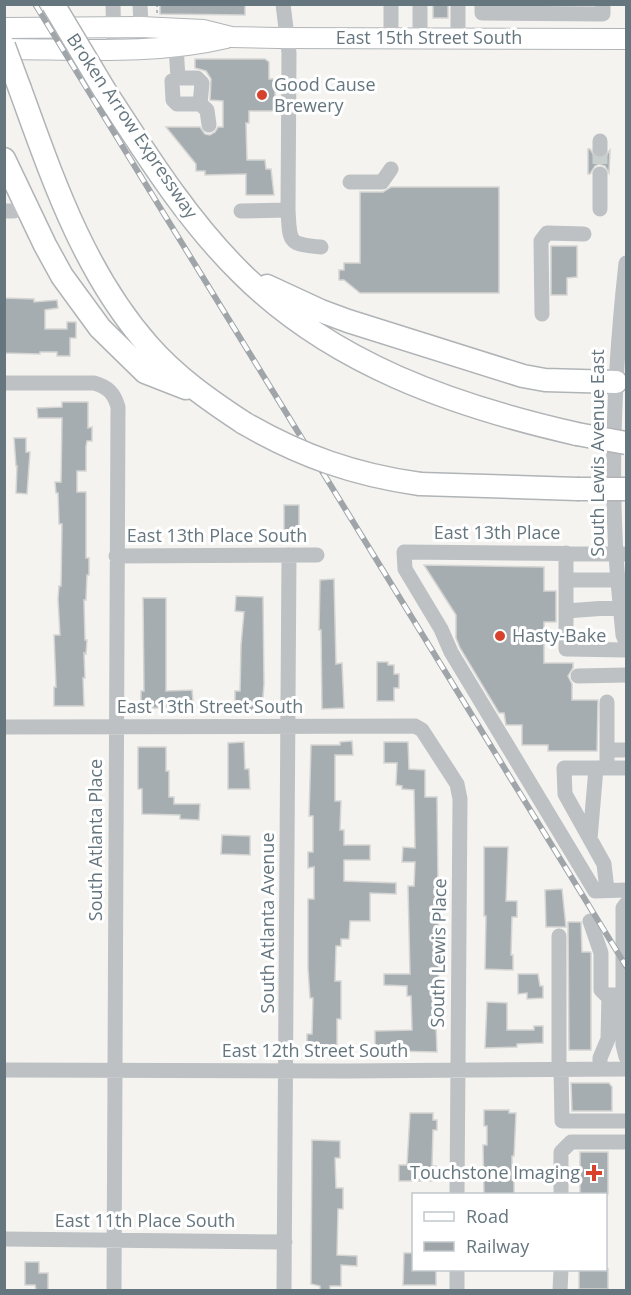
<svg xmlns="http://www.w3.org/2000/svg" width="631" height="1295" viewBox="0 0 631 1295" font-family="'Open Sans',sans-serif">
	<style>
		.building { fill: #a5adb1; stroke: #d5d5d3; stroke-width: 1.5 }
		.lines { fill: none; stroke-linecap: round; stroke-linejoin: round }
		.minor-tunnel { stroke: #c9cece; stroke-width: 15; stroke-dasharray: 15 8; stroke-linecap: butt }
		.major-casing { stroke: #b1b5b8; stroke-width: 22 }
		.highway-casing { stroke: #b0b4b6; stroke-width: 25 }
		.path { stroke: #b7babc; stroke-width: 2; stroke-dasharray: 3 3; stroke-linecap: butt }
		.minor { stroke: #bdc1c4; stroke-width: 15 }
		.major { stroke: #fff; stroke-width: 20 }
		.highway { stroke: #fff; stroke-width: 22 }
		.rail-casing { stroke: #9fa5a9; stroke-width: 6 }
		.rail { stroke: #fff; stroke-width: 4; stroke-dasharray: 11; stroke-linecap: butt }
		.highway-bridge-casing { stroke: #b0b4b6; stroke-width: 25; stroke-linecap: butt }
		.highway-bridge { stroke: #fff; stroke-width: 22 }
		.poi-dot { fill: #d7422d; stroke: #fff; stroke-width: 2 }
		.labels { text-anchor: middle; stroke-width: 6; stroke-linejoin: round; paint-order: stroke }
		.street-label { font-size: 18px; fill: #65767f; stroke: #fff }
		.poi-label { font-size: 18px; fill: #65767f; stroke: #fff; text-anchor: start }
	</style>
	<rect width="100%" height="100%" fill="#f4f3f0"/>
	<path class="building" d="M160 4H245V15L160 14Z
		M433 4H448V18H433Z
		M195 59H265L269 62V79H275V111H249V123H246L247 160H265L266 169H271L274 195H246V174L205 175V171H196V164L166 127H200L205 134 210 135 215 132 218 127H223V101L210 100 211 79 206 71 195 68Z
		M588 149H590L595 157 599 159 605 157 610 150 609 173 605 166 599 164 595 166 590 174H588Z
		M391 187H499V293H360L344 280H339V270H344V263H360V192H383Z
		M551 246H577V277L567 278V295H551Z
		M5 298 34 299V302L57 300 58 308 45 310V329H67V322H76V338H70V356H57V352H40V354L4 353Z
		M62 402H88V428L92 427V441H87L86 447V471H77V492H86V558H89V575H87L86 600H84L85 640H87L86 654 84 653 85 678H83L84 706H54V687H56L54 635H60L58 599 59 586H61L62 524H59L58 493H56L55 482H61L62 418H38L37 408 62 407Z
		M14 438H26V452H30L27 494 16 493 17 466H16Z
		M284 505H299V534H284Z
		M424 565 544 567V591H556V622H544V663H573V668L568 676 572 684V700H598L597 751H548V745H522V725H506L504 713H499L460 648 456 638V615Z
		M334 579 336 664 342 663 344 708 322 709 321 630H319L320 580Z
		M236 596 263 597 264 684 262 709H254V712L239 711V703H235V691H240L241 645 244 612 235 611Z
		M143 598H166V691L192 690 193 701 170 702V708H141V691H144Z
		M377 662H388V665H394V674H399V688H394V701H377Z
		M352 741 353 755H335V801H341L340 830H344V845H370V860H344V881L396 883V894L370 893V921H350L349 939H341V946H336L335 981H341V1019H337V1049H307V1034H312L313 998H310L308 968V899H314V867L308 868V852H313V816H309L311 745H340V742Z
		M244 742 245 769H249L250 789H228V743Z
		M384 742H408L409 769 425 770V797H437L439 970 438 996H435L437 1052 396 1051V1053H382V1046H375V1031L412 1030 411 996H407V986L384 985V974H410L408 886H414L415 862H402L403 847 415 848 414 790 402 789V786L396 785 397 763H384Z
		M138 747H166V771H169V797H174V804H200L199 820 180 819V815L142 814V789H138Z
		M222 835 250 836V855L221 854Z
		M484 847H508L506 901H517V917H512L511 955H513V970L485 969 486 916H484Z
		M562 889 566 927H546L545 890Z
		M568 922H581L582 952H590L591 953V1050H569Z
		M518 974H538L540 986H543V998L527 999V993L518 994Z
		M487 1002 507 1003V1030H534V1026H543V1043L517 1044V1047L485 1048Z
		M571 1083H609L612 1087V1111H572Z
		M484 1110H509V1113H516L514 1156H512V1180H514V1194H484L483 1145H487V1126H484Z
		M410 1113H433V1120H437V1130H433L432 1166H436V1181H399V1165H407Z
		M312 1140 340 1141V1158H335L336 1188H343V1209H338L337 1255 357 1256V1266L341 1265V1286H330V1290H320V1286L311 1284Z
		M580 1152H608V1194H580Z
		M404 1253H414V1270H436V1285H403Z
		M25 1262H39V1273H48V1290H36L35 1285H25Z
		M579 1269H608V1289H579Z"/>
	<g class="lines">
		<path class="minor-tunnel" d="M600 149V174"/>
		<defs>
			<path id="major" d="M4 28 141 27 203 30 231 37 278 38 626 39
				M4 49C77 49 155 55 226 38"/>
			<path id="highway" d="M20 89C53 180 84 272 148 345 176 377 209 400 244 423
				M105 91C146 154 187 220 241 273 332 364 454 406 577 434
				M4 159 45 245 62 276 100 328 145 372 186 388
				M267 286 321 311 348 321 523 376 545 380 616 382
				M420 484 577 489"/>
		</defs>
		<use href="#major" class="major-casing"/>
		<use href="#highway" class="highway-casing"/>
		<path class="path" d="M157 4V14"/>
		<path class="minor" d="M113 4 114 49
			M140 4 141 27
			M283 4 289 53 288 210C290 242 287 244 321 247
			M391 4V39
			M482 4V13L603 14V4
			M420 39V4
			M458 39V4
			M176 46 178 78
			M200 104 202 83 197 78H178L172 81 173 100 177 104H200L207 110 209 125
			M600 141V149
			M350 182H382L391 169
			M600 209V174
			M4 211H14
			M241 211 288 210
			M626 263C616 353 611 444 615 534 616 568 620 602 623 635L626 642
			M542 314 541 241 547 233 584 234
			M4 383H94C108 387 114 393 118 407L114 1290
			M566 553V649L626 650
			M626 554 404 552 405 569 441 629 451 652 595 891 626 890
			M116 556 317 555
			M566 580H618
			M566 611 620 607
			M578 676 626 675
			M607 702V768
			M4 727 415 726 422 730 457 784 460 799 457 1194
			M607 750H626
			M590 839 596 768
			M607 890 604 864 565 794 564 768H626
			M626 904 623 908V1045L626 1057
			M590 921 601 953V990L606 995H623
			M559 1069V936
			M561 1069 562 1121H626
			M600 1069V1058L608 1039 609 995
			M4 1070 346 1071 626 1069
			M561 1194V1152L571 1142H626
			M4 1239 285 1242
			M284 1290 289 555
			M457 1290V1270
			M560 1290 561 1270"/>
		<use href="#major" class="major"/>
		<use href="#highway" class="highway"/>
		<defs>
			<path id="rail" d="M35 4 626 966"/>
		</defs>
		<use href="#rail" class="rail-casing"/>
		<use href="#rail" class="rail"/>
		<defs>
			<path id="highway-bridge" d="M53 4 105 91
				M4 46 20 89
				M244 423C301 456 355 475 420 484
				M577 434 626 443
				M577 489H626"/>
		</defs>
		<use href="#highway-bridge" class="highway-bridge-casing"/>
		<use href="#highway-bridge" class="highway-bridge"/>
	</g>
	<g class="poi-dot">
		<circle cx="262" cy="95" r="6"/>
		<circle cx="500" cy="636" r="6"/>
		<path d="M591 1164h6v6h6v6h-6v6h-6v-6h-6v-6h6z"/>
	</g>
	<g class="labels">
		<g class="street-label">
			<text x="429" y="44">East 15th Street South</text>
			<text transform="translate(132 126) rotate(56)" y="6">Broken Arrow Expressway</text>
			<text transform="translate(598 453) rotate(-90)" y="6">South Lewis Avenue East</text>
			<text x="497" y="539">East 13th Place</text>
			<text x="217" y="542">East 13th Place South</text>
			<text x="210" y="713">East 13th Street South</text>
			<text transform="translate(96 840) rotate(-90)" y="6">South Atlanta Place</text>
			<text transform="translate(268 923) rotate(-90)" y="6">South Atlanta Avenue</text>
			<text transform="translate(439 953) rotate(-89)" y="6">South Lewis Place</text>
			<text x="315" y="1057">East 12th Street South</text>
			<text x="145" y="1227">East 11th Place South</text>
		</g>
		<g class="poi-label">
			<text x="274" y="91">Good Cause<tspan x="274" dy="21">Brewery</tspan></text>
			<text x="512" y="642">Hasty-Bake</text>
			<text x="580" y="1179" text-anchor="end">Touchstone Imaging</text>
		</g>
	</g>
	<rect width="631" height="1295" fill="none" stroke="#65767f" stroke-width="12"/>
	<rect x="412" y="1193" width="195" height="78" fill="#ffffff" stroke="#c1c8cc" stroke-width="1.5"/>
	<rect x="424" y="1212" width="30" height="9" fill="#ffffff" stroke="#c1c8cc" stroke-width="1.5"/>
	<text x="466" y="1223" font-size="18" fill="#65767f">Road</text>
	<rect x="424" y="1242" width="30" height="9" fill="#9fa5a9" stroke="#c1c8cc" stroke-width="1.5"/>
	<text x="466" y="1253" font-size="18" fill="#65767f">Railway</text>
</svg>
